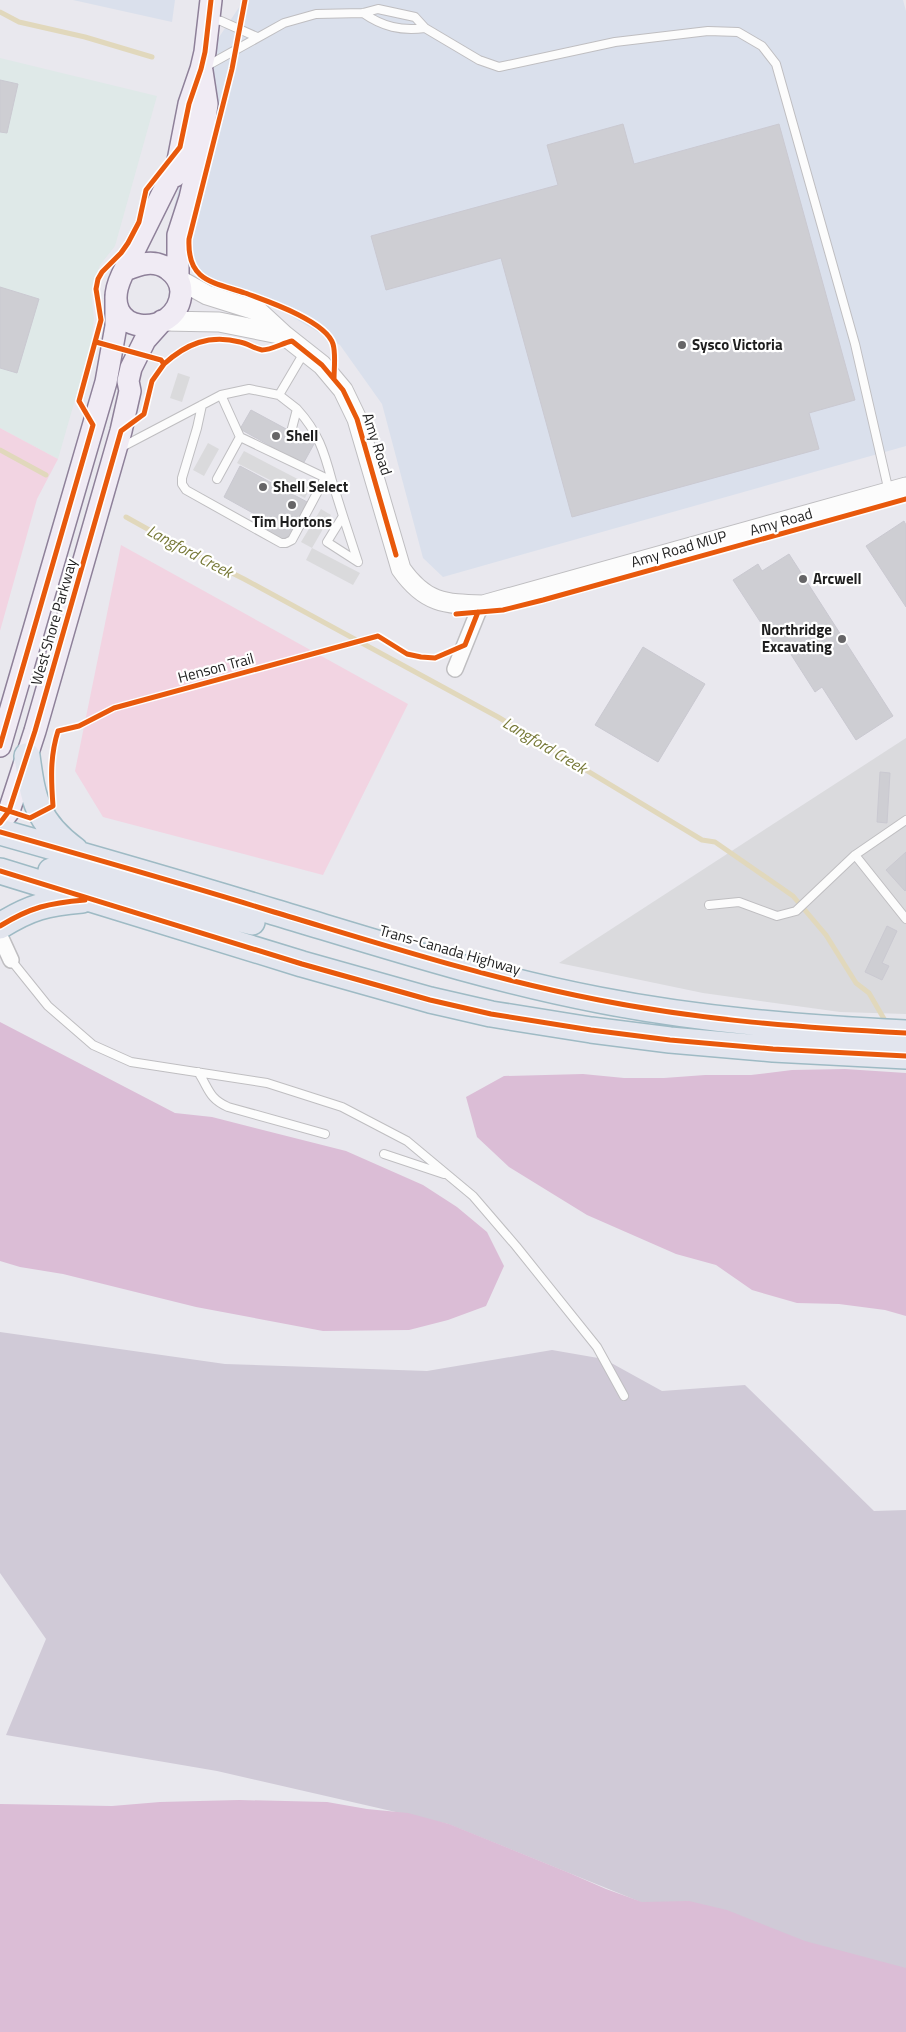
<svg xmlns="http://www.w3.org/2000/svg" width="906" height="2032" viewBox="0 0 906 2032" font-family="'Titillium Web',sans-serif">
	<style>
		.residential { fill: #dadadd }
		.commercial { fill: #dae0ec }
		.industrial { fill: #dfe9e8 }
		.construction { fill: #d0cad7 }
		.forest { fill: #dbbdd6 }
		.park { fill: #f2d4e2 }
		.parking { fill: #dadadc }
		.lines { fill: none; stroke-linecap: round; stroke-linejoin: round }
		.stream { stroke: #e1d8bc; stroke-width: 5 }
		.building { fill: #ceced3; stroke: #cac9d1 }
		.service-casing { stroke: #bfbec1; stroke-width: 10 }
		.minor-casing { stroke: #bfbec1; stroke-width: 18 }
		.tertiary-casing { stroke: #bfbec1; stroke-width: 21 }
		.secondary-casing { stroke: #8e8099; stroke-width: 24 }
		.trunk-casing { stroke: #9ebac4; stroke-width: 28 }
		.service { stroke: #fcfcfc; stroke-width: 8 }
		.minor { stroke: #fcfcfc; stroke-width: 15 }
		.tertiary { stroke: #fcfcfc; stroke-width: 19 }
		.secondary { stroke: #f0ebf4; stroke-width: 21 }
		.trunk { stroke: #e2e5ee; stroke-width: 25 }
		.cycleway-casing { stroke: #fff; stroke-width: 8 }
		.cycleway { stroke: #e8590c; stroke-width: 5 }
		.poi-dot { fill: #666567; stroke: #fff; stroke-width: 2 }
		.labels { text-anchor: middle; stroke-width: 4.5; stroke-linejoin: round; paint-order: stroke }
		.poi-label { font-size: 15px; font-weight: bold; fill: #1f1f1f; stroke: #fff; text-anchor: start }
		.street-label { font-size: 15px; fill: #1f1f1f; stroke: #fff }
		.water-label { font-size: 16px; font-style: italic; fill: #767836; stroke: #fff }
	</style>
	<rect width="100%" height="100%" fill="#e9e8ee"/>
	<path class="residential" d="M906 738V1014L840 1012 703 993 559 963Z"/>
	<path class="commercial" d="M73 0H175L172 22Z
		M244 0H903L906 11V446L443 577 423 558 382 404 340 345 274 306 211 287 184 258 173 211 215 43Z"/>
	<path class="industrial" d="M0 58 157 96 115 246 100 265 91 292 94 319 91 344 58 459 0 428Z"/>
	<path class="construction" d="M0 1332 225 1364 427 1371 552 1350 604 1359 662 1391 745 1385 874 1511 906 1510V1979L816 1973 448 1824 217 1771 6 1735 46 1639 0 1573Z"/>
	<path class="forest" d="M0 1022 175 1113 212 1117 346 1151 423 1185 457 1207 487 1232 504 1266 486 1306 448 1320 409 1330 323 1331 196 1307 63 1274 20 1267 0 1261Z
		M845 1069 906 1073V1316L885 1310 839 1304 797 1303 752 1290 716 1265 676 1254 587 1215 509 1167 477 1137 466 1097 504 1076 583 1074 624 1078H664L705 1075H751L792 1070Z
		M239 1800 327 1802 367 1809 408 1813 449 1824 567 1872 606 1889 642 1902 689 1901 727 1910 805 1941 906 1968V2032H0V1804L112 1806 160 1802Z"/>
	<path class="park" d="M0 428 58 459 37 499 0 631Z
		M121 545 408 704 323 875 103 817 75 771Z"/>
	<path class="parking" d="M178 373 190 377 182 402 170 398Z
		M208 443 219 449 204 476 193 470Z
		M244 451 311 486 305 498 237 463Z
		M321 509 331 515 312 548 360 573 353 585 306 560 312 548 301 542Z"/>
	<g class="lines">
		<path class="stream" d="M0 12 19 22 85 37 152 57
			M0 450 46 475
			M126 517 178 546 244 579 498 717 702 840 715 842 793 896 826 935 856 983 869 993 887 1024"/>
	</g>
	<path class="building" d="M0 80 18 84 7 133 0 132Z
		M623 124 634 164 779 124 855 400 809 413 819 449 572 517 501 258 386 290 371 236 558 185 547 145Z
		M0 287 39 299 17 373 0 368Z
		M251 410 314 444 303 464 240 429Z
		M240 466 309 503 291 536 278 540 254 527 260 517 224 497Z
		M904 521 906 525V607L866 546Z
		M789 554 893 716 856 740 822 687 815 692 783 642 776 646 733 580 758 564 762 571Z
		M643 647 705 684 658 762 595 725Z
		M880 772 890 773 887 823 877 822Z
		M906 852V890L905 891 886 870Z
		M887 926 897 931 882 963 889 966 882 980 865 972Z"/>
	<g class="lines">
		<defs>
			<path id="service" d="M363 13C383 27 401 31 425 28
				M211 19 221 21 257 37
				M205 67 284 23 316 14 363 13 378 9 415 17 425 28 479 60 499 67 615 42 708 31 738 32 762 46 776 64 855 344 889 492
				M221 395 240 437
				M202 405 197 428 182 478V484L186 490 281 543H286L292 540 325 478
				M297 409C318 432 324 451 332 481
				M291 432 297 409 279 395 305 351
				M120 448 221 395 249 389 279 395
				M217 479 240 437 332 481 343 516 327 542 358 562
				M343 516 358 562
				M855 855 906 919
				M709 905 739 902 777 916 796 911 855 855 906 820
				M11 960 48 1006 93 1045 131 1062 267 1083 342 1107 407 1141 473 1196 516 1246 597 1347 624 1396
				M198 1072C209 1088 208 1098 228 1107L325 1134
				M384 1154 444 1174"/>
			<path id="minor" d="M455 669 478 612 483 605
				M0 936 11 960"/>
			<path id="tertiary" d="M178 279 207 295 258 311 284 335 322 365 343 390 357 419 401 569C425 603 444 604 483 605L906 487
				M162 321 219 322 284 335"/>
			<path id="secondary" d="M175 176 189 104 201 69 205 52 211 0
				M125 270C140 264 154 259 168 269 176 275 181 283 181 292 179 341 93 337 122 275L178 162
				M178 279V235L190 198 200 155 207 104 202 71
				M0 746 106 382 116 326V296
				M0 823 9 811 35 731 121 431 130 391 128 381 131 368 145 340 162 321"/>
			<path id="trunk" d="M27 756C33 800 37 822 75 850
				M0 832C92 858 183 884 274 912 381 944 489 979 599 1000 701 1020 803 1028 906 1033
				M0 871 302 964 430 1000 491 1014 591 1030 670 1040 773 1049 906 1056
				M51 871 252 922
				M0 926C30 907 47 903 82 900"/>
		</defs>
		<use href="#service" class="service-casing"/>
		<use href="#minor" class="minor-casing"/>
		<use href="#tertiary" class="tertiary-casing"/>
		<use href="#secondary" class="secondary-casing"/>
		<use href="#trunk" class="trunk-casing"/>
		<use href="#service" class="service"/>
		<use href="#minor" class="minor"/>
		<use href="#tertiary" class="tertiary"/>
		<use href="#secondary" class="secondary"/>
		<use href="#trunk" class="trunk"/>
		<defs>
			<path id="cycleway" d="M245 0 232 69 189 239C187 281 212 282 245 293 267 301 326 321 333 344 336 354 334 369 334 379
				M164 364C186 344 209 334 240 342 247 343 255 349 262 350 271 350 283 343 292 341L322 365 343 390 357 419 396 555
				M456 614 503 610 543 600 906 499
				M0 746 93 425 79 401 101 320 96 289 98 279 102 272 121 253 128 243 139 222 146 190 180 147 189 104 201 69 205 52 211 0
				M0 808 30 818 53 806C51 779 50 756 58 731L79 726 114 708 378 636 407 654 421 657 435 658 465 645 478 612
				M0 823 9 811 35 731 121 431 144 414 152 381 164 364 161 360 96 342
				M0 832C92 858 183 884 274 912 381 944 489 979 599 1000 701 1020 803 1028 906 1033
				M0 871 302 964 430 1000 491 1014 591 1030 670 1040 773 1049 906 1056
				M0 926C31 907 49 903 85 900"/>
		</defs>
		<use href="#cycleway" class="cycleway-casing"/>
		<use href="#cycleway" class="cycleway"/>
	</g>
	<g class="poi-dot">
		<circle cx="682" cy="345" r="5"/>
		<circle cx="276" cy="436" r="5"/>
		<circle cx="263" cy="487" r="5"/>
		<circle cx="292" cy="505" r="5"/>
		<circle cx="803" cy="579" r="5"/>
		<circle cx="842" cy="639" r="5"/>
	</g>
	<g class="labels">
		<g class="poi-label">
			<text x="692" y="350">Sysco Victoria</text>
			<text x="286" y="441">Shell</text>
			<text x="273" y="492">Shell Select</text>
			<text x="292" y="527" text-anchor="middle">Tim Hortons</text>
			<text x="813" y="584">Arcwell</text>
			<text x="832" y="635" text-anchor="end">Northridge<tspan x="832" dy="17">Excavating</tspan></text>
		</g>
		<g class="street-label">
			<text transform="translate(377 444) rotate(72)" y="5">Amy Road</text>
			<text transform="translate(781 522) rotate(-16)" y="5">Amy Road</text>
			<text transform="translate(679 549) rotate(-16)" y="5">Amy Road MUP</text>
			<text transform="translate(54 622) rotate(-74)" y="5">West Shore Parkway</text>
			<text transform="translate(216 668) rotate(-15)" y="5">Henson Trail</text>
			<text transform="translate(450 950) rotate(16)" y="5">Trans-Canada Highway</text>
		</g>
		<g class="water-label">
			<text transform="translate(190 551) rotate(28)" y="6">Langford Creek</text>
			<text transform="translate(545 745) rotate(31)" y="6">Langford Creek</text>
		</g>
	</g>
</svg>
